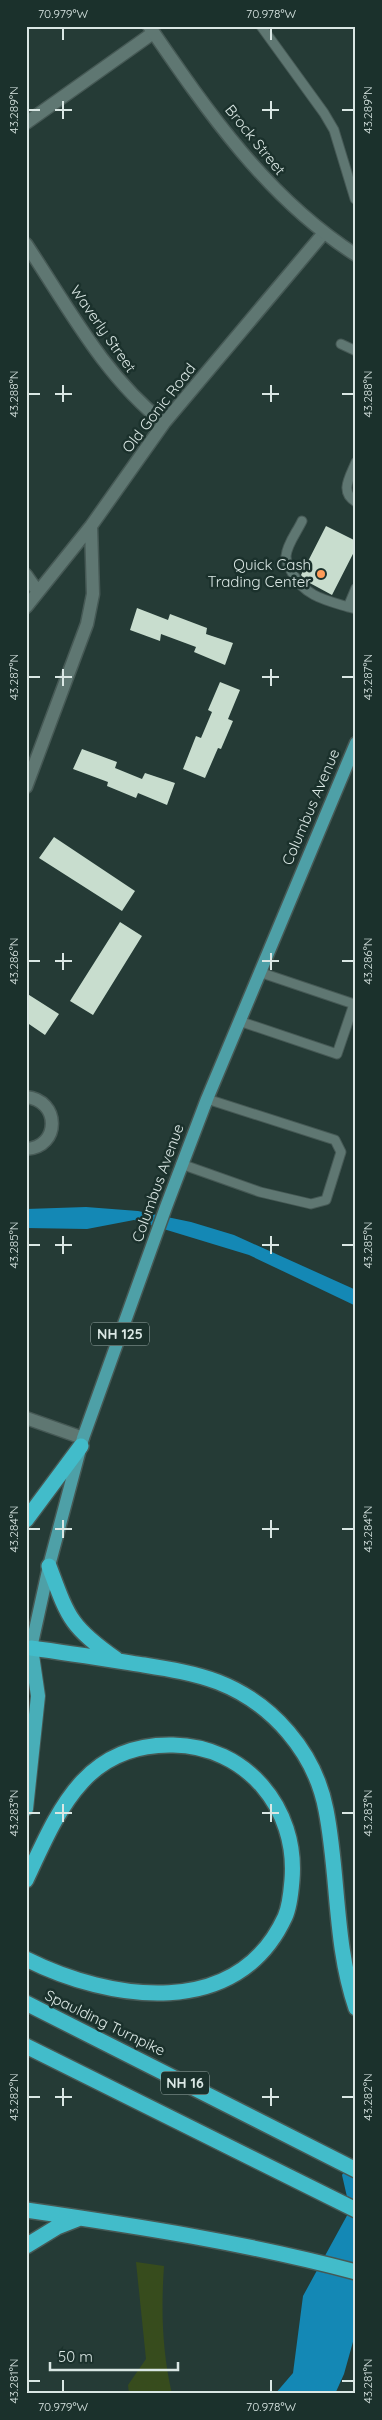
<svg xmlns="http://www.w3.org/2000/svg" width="382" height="2420" viewBox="0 0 382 2420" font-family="Quicksand,sans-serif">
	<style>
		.green { fill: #374c1d }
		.water { fill: #1488b5 }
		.building { fill: #c8ddce }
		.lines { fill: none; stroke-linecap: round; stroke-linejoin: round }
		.service-casing { stroke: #465955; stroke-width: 11 }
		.minor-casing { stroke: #465955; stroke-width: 15 }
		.tertiary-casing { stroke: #465955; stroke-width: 15 }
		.primary-casing { stroke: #465955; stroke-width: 15 }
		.trunk-casing { stroke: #465955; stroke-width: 16 }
		.motorway-casing { stroke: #465955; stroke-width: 18 }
		.service { stroke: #5f7772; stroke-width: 9 }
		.minor { stroke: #5f7772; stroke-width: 12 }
		.tertiary { stroke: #5f7772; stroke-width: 12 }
		.primary { stroke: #4ea0a7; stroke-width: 12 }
		.trunk { stroke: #48aeb8; stroke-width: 14 }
		.motorway { stroke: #42bcca; stroke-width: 15 }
		.ticks { fill: none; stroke: #dae7e4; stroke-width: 2 }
		.poi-dot { fill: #fe9b58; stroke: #1b312c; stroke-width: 2 }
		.labels { text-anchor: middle; stroke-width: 5; stroke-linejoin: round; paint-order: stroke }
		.shield { fill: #1b312c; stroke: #a1b0ad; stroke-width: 1 }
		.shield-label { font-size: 14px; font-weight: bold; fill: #dae7e4 }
		.street-label { font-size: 15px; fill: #dae7e4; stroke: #1b312c }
		.poi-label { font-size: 15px; fill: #dae7e4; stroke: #1b312c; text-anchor: end }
		.neatline { fill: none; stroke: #dae7e4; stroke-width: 2 }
		.ticks-label { font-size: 12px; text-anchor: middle; fill: #dae7e4 }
	</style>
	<rect width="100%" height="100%" fill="#253b36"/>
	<path class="green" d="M136 2262 164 2266C161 2309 162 2351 172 2394H129L128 2385 146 2359Z"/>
	<path class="water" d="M86 1207 138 1211 191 1222 234 1235 356 1290V1306L249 1255 134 1220 87 1229 26 1228V1209Z
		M356 2154V2331L344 2374 335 2394H275L293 2373 303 2296 350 2210 342 2175Z"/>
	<path class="building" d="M326 526 356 541V548L332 595 306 581 301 575Z
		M137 608 168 620 170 614 207 628 206 634 233 643 225 665 194 652 196 647 161 634 160 641 130 630Z
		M220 682 240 690 228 719 233 721 221 749 218 748 205 778 183 769 196 736 201 738 212 712 208 710Z
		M82 749 117 762 115 768 142 779 145 773 175 783 167 805 138 793 136 798 107 786 108 782 73 769Z
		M54 837 135 891 122 911 39 858Z
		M120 922 142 936 93 1015 70 1001Z
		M26 993 59 1014 45 1035 26 1022Z"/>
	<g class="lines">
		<defs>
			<path id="service" d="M261 26 324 113 334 130 355 199
				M341 344 356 351
				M356 462C350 477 339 492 356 502
				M302 521C297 532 287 544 286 556 286 563 290 569 293 574 305 596 325 600 348 607
				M356 588 348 607 356 609
				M239 1021 337 1054 354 1004 259 972
				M181 1164 260 1192 311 1204 326 1200 341 1152 335 1140 207 1099"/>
			<path id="minor" d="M26 123 153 33
				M26 244C68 307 104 376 164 423
				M26 575 38 592
				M26 607 91 526 164 423 323 234
				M26 787 87 624 93 594 91 526
				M26 1097C60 1100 61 1147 26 1149
				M26 1418 83 1438"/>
			<path id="tertiary" d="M149 26C208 112 267 198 356 255"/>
			<path id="primary" d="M31 1648 49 1566 83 1438 166 1207 207 1099 356 743"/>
			<path id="trunk" d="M26 1809 38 1696 31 1648"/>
			<path id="motorway" d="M26 1520 81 1446
				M49 1566C68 1617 70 1627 116 1659
				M31 1648C69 1653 106 1659 144 1665 169 1669 194 1673 218 1682 272 1703 315 1752 326 1810 339 1876 334 1944 356 2008
				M26 1880C58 1812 84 1743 173 1745 246 1746 298 1808 292 1880 291 1892 290 1906 285 1917 237 2021 110 2001 26 1959
				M26 2003 356 2170
				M26 2046 356 2210
				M26 2210C137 2226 247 2243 356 2272
				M26 2246 57 2227 80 2218"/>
		</defs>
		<use href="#service" class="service-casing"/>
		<use href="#minor" class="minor-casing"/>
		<use href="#tertiary" class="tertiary-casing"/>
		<use href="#primary" class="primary-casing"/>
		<use href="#trunk" class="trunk-casing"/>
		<use href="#motorway" class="motorway-casing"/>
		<use href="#service" class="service"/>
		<use href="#minor" class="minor"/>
		<use href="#tertiary" class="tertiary"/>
		<use href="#primary" class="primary"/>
		<use href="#trunk" class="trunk"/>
		<use href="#motorway" class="motorway"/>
	</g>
	<path class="ticks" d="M63 28V40M271 28V40M63 101V119M271 101V119M28 110H40M55 110H72M262 110H279M342 110H354M63 385V402M271 385V402M28 394H40M55 394H72M262 394H279M342 394H354M63 669V686M271 669V686M28 677H40M55 677H72M262 677H279M342 677H354M63 953V970M271 953V970M28 961H40M55 961H72M262 961H279M342 961H354M63 1236V1254M271 1236V1254M28 1245H40M55 1245H72M262 1245H279M342 1245H354M63 1520V1538M271 1520V1538M28 1529H40M55 1529H72M262 1529H279M342 1529H354M63 1804V1822M271 1804V1822M28 1813H40M55 1813H72M262 1813H279M342 1813H354M63 2088V2106M271 2088V2106M28 2097H40M55 2097H72M262 2097H279M342 2097H354M63 2380V2392M271 2380V2392M28 2381H40M342 2381H354"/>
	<circle class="poi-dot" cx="321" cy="574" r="5"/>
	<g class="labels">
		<g class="shield">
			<rect x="91" y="1322.5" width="58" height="23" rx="4"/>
			<rect x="161" y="2071.5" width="48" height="23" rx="4"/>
		</g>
		<g class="shield-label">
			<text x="120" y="1339">NH 125</text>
			<text x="185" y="2088">NH 16</text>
		</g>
		<g class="street-label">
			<text transform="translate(255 140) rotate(51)" y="5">Brock Street</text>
			<text transform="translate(103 329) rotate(55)" y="5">Waverly Street</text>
			<text transform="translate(159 408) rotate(-52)" y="5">Old Gonic Road</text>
			<text transform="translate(311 807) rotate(-67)" y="5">Columbus Avenue</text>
			<text transform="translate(158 1183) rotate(-70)" y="5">Columbus Avenue</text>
			<text transform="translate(105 2023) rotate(26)" y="5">Spaulding Turnpike</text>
		</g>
		<g class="poi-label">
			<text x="311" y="570">Quick Cash<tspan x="311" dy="17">Trading Center</tspan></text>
		</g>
	</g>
	<rect width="382" height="2420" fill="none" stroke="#1b312c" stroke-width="55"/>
	<path d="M50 2362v8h128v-8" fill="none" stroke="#dae7e4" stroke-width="2.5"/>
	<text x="58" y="2362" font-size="15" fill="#dae7e4" stroke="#1b312c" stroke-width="4" paint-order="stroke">50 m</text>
	<rect x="28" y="28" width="326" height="2364" class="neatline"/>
	<g class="ticks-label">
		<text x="63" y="18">70.979°W</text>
		<text x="271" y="18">70.978°W</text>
		<text transform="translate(14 110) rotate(-90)" y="4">43.289°N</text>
		<text transform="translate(368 110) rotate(-90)" y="4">43.289°N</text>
		<text transform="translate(14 394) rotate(-90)" y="4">43.288°N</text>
		<text transform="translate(368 394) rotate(-90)" y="4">43.288°N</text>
		<text transform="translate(14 677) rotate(-90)" y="4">43.287°N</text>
		<text transform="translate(368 677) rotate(-90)" y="4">43.287°N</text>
		<text transform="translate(14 961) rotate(-90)" y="4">43.286°N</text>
		<text transform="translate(368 961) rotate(-90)" y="4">43.286°N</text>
		<text transform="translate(14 1245) rotate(-90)" y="4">43.285°N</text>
		<text transform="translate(368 1245) rotate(-90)" y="4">43.285°N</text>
		<text transform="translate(14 1529) rotate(-90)" y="4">43.284°N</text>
		<text transform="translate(368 1529) rotate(-90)" y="4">43.284°N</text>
		<text transform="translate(14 1813) rotate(-90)" y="4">43.283°N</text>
		<text transform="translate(368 1813) rotate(-90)" y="4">43.283°N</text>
		<text transform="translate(14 2097) rotate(-90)" y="4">43.282°N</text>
		<text transform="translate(368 2097) rotate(-90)" y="4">43.282°N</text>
		<text transform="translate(14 2381) rotate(-90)" y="4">43.281°N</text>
		<text transform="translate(368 2381) rotate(-90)" y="4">43.281°N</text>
		<text x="63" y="2411">70.979°W</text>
		<text x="271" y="2411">70.978°W</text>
	</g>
</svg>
